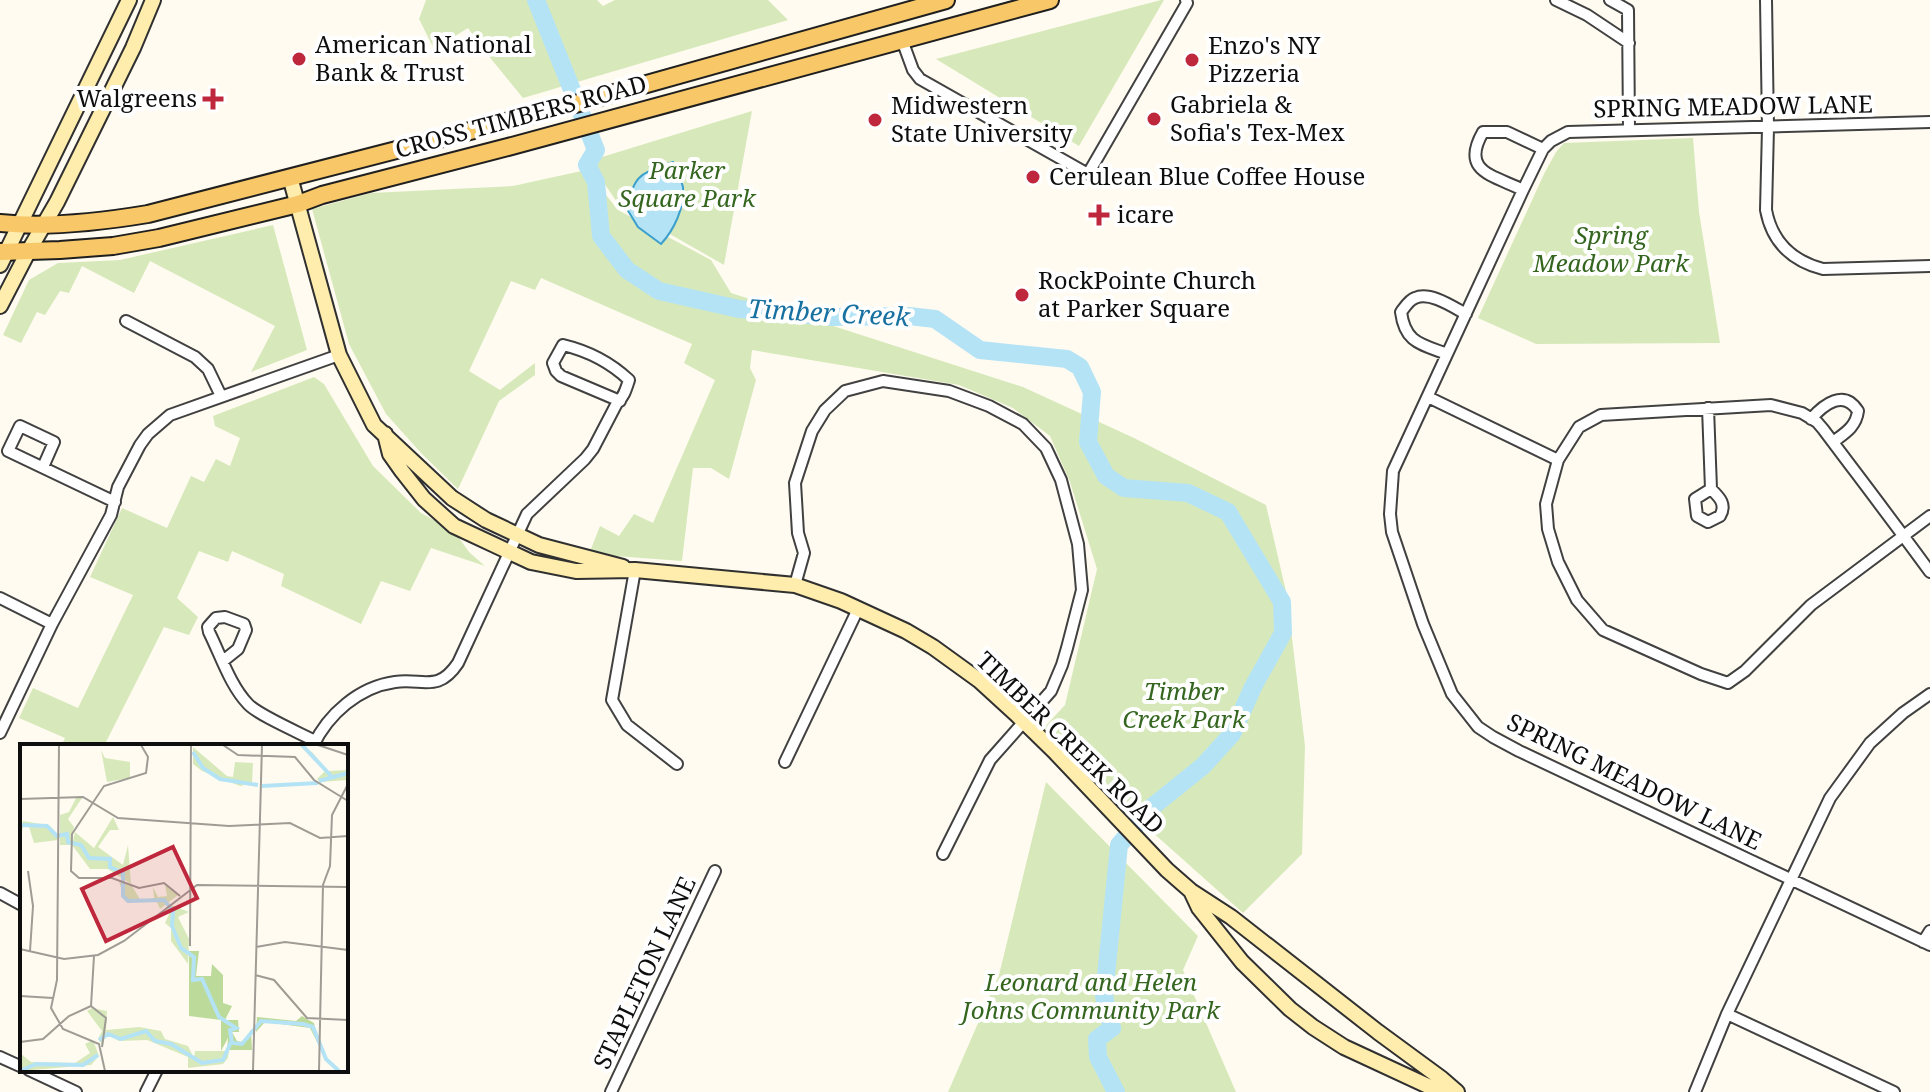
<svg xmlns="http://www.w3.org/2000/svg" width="1930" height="1092" viewBox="0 0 1930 1092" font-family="'Noto Serif',serif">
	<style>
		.green { fill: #d7e9ba }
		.water { fill: #b5e3f6; stroke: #3da0cc; stroke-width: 2 }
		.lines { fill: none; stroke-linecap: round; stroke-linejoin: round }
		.river { stroke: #b5e3f6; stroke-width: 18 }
		.street-casing { stroke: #414141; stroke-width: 14 }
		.secondary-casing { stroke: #303030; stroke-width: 18 }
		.primary-casing { stroke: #1f1f1f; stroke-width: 20 }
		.street { stroke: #fff; stroke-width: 10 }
		.secondary { stroke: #feedac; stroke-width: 14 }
		.primary { stroke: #f7c768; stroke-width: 16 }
		.poi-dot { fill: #be273c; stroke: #fff; stroke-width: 3 }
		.labels { text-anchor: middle; stroke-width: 8; stroke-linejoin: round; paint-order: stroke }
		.poi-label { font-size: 24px; fill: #0e0e0e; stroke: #fff; text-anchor: start }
		.street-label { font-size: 24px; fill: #0e0e0e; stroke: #fff }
		.park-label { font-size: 24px; font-style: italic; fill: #34661f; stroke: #fff }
		.water-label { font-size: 26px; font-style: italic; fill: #1871a0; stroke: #fff }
		.inset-river { fill: none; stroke: #b5e3f6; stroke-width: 4 }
		.inset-road { fill: none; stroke: #9f9c96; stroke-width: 2 }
		.view { fill: #be273c; fill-opacity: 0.15; stroke: #be273c; stroke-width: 4 }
		.inset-edge { fill: none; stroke: #0e0e0e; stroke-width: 4 }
	</style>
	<rect width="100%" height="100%" fill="#fffbf0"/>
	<path class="green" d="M426 0H597L603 6 615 0H768L788 20 523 98 478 43 468 28 434 49 419 19Z
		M1161 0H1164L1079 146 936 59Z
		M752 111 724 265 619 205 589 161Z
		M1693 138 1699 212 1720 343 1536 344 1478 318 1544 174 1556 152 1564 143Z
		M586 170 618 210 711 260 731 293 1023 387 1134 438 1266 505 1287 596 1305 746 1302 854 1243 913 1040 732 1065 705 1097 569 1070 482 1050 436 1013 408 959 385 752 350 750 368 756 380 729 479 711 468H693L682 561 589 554 600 526 619 536 634 514 653 523 715 380 684 363 692 344 541 278 535 290 511 281 469 371 500 390 535 363V375L499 401 458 489 422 454 386 414 349 344 312 209 371 193 513 186Z
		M273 225 307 350 251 372 275 326 150 261 134 293 82 266 69 293 60 291 45 315 37 312 21 343 3 335 29 280 58 263 120 260Z
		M314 377 324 384 373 466 421 513 454 531 469 552 485 566 431 548 410 591 381 581 361 624 281 586 284 574 232 551 228 562 199 551 177 598 198 617 189 635 164 627 104 746H61L65 738 19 718 33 688 78 708 133 595 90 577 122 508 167 528 191 476 204 482 216 459 230 466 240 438 215 426 213 416Z
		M1046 782 1198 936 1183 970 1236 1092H948L999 975Z"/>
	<path class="water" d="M673 162C676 170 681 179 683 187 685 207 674 230 661 244L638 227 627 209C634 173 641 174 673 162Z"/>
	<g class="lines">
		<path class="river" d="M536 0 596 150 587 165 596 182 601 236 627 270 659 291 739 309 831 317 909 316 935 319 980 350 1067 359 1080 367 1092 392 1088 442 1106 476 1124 488 1188 493 1228 512 1282 602 1283 633 1253 687 1232 734 1203 766 1152 807 1119 845 1104 996 1112 1028 1097 1039 1098 1057 1116 1092"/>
		<defs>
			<path id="street" d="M1556 0 1587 15 1629 43
				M1610 0 1628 10 1629 129
				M1766 0 1768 128 1766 210C1772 242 1792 261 1823 269L1930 266
				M902 40 913 70 920 79 1088 174 1187 3 1186 0
				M1930 122 1568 132 1551 141 1543 149 1523 190 1393 471 1390 514 1392 532 1423 624 1452 694 1478 727 1493 737 1519 751 1930 945
				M1523 190C1493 175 1460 172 1483 132H1507L1543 149
				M126 321 195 357 208 369 221 396
				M1447 354C1421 344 1405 343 1401 312 1405 307 1409 300 1415 298 1430 291 1453 307 1466 314
				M1428 397 1558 460
				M1708 408 1711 489 1695 499 1697 516 1708 522 1720 516C1727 504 1719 497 1711 489
				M1811 419C1824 404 1844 389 1858 411 1856 427 1845 433 1833 442
				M43 467 54 442 20 426 8 451 115 502
				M1930 516 1811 605 1745 671 1728 683 1701 674 1603 630 1577 600 1558 562 1548 529 1546 504 1558 460 1579 427 1601 415 1771 405 1802 413 1817 422 1823 429C1859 477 1895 524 1930 572
				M635 570 612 700 627 725 677 764
				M795 585 804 553 798 533 795 483 812 431 825 410 845 391 883 381 949 391 989 406 1023 424 1046 448 1061 480 1078 544 1082 590 1067 648 1062 665 1051 691 990 760 943 854
				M0 598 52 624
				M223 661 238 649 246 630 244 624 225 617 216 618 208 627 209 632C221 656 230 685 248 704 258 715 300 733 315 741
				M0 733 52 624 111 515 118 487 140 445 148 434 170 415 339 355
				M313 746C328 714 359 687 395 682 423 678 438 693 458 663L527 514 585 459 593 449 617 403C624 397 626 389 629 380 611 363 588 351 563 345L553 363 556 371 561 376 620 401
				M785 762 858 609
				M0 893 22 905
				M1923 942 1930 931
				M1727 1014 1894 1092
				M0 1057 22 1067
				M29 1070 76 1092
				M146 1092 157 1070
				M611 1092 715 871
				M1695 1092 1727 1014 1830 798 1870 743 1903 713 1930 694"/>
			<path id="secondary" d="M290 177 339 355 374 425 452 498 486 520 539 545 623 567
				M0 265 129 0
				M0 306 28 252 57 202 133 48 153 0
				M385 434 390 454 402 471 424 499 454 526 531 562 576 571 635 570 795 585 841 601 906 631 933 647 980 681 1015 713 1054 751 1167 870 1191 891 1231 917 1378 1032 1442 1079 1457 1092
				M1191 891 1199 908 1242 962 1290 1009 1313 1027 1344 1047 1441 1092"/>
			<path id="primary" d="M0 223C48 228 100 222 148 214L579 103 946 0
				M0 252 60 250 113 246 159 238 298 204 322 195 508 147 1050 0"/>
		</defs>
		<use href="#street" class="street-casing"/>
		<use href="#secondary" class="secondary-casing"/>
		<use href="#primary" class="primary-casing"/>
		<use href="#street" class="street"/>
		<use href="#secondary" class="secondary"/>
		<use href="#primary" class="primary"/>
	</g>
	<g class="poi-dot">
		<circle cx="299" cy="59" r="8"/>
		<circle cx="1192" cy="60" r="8"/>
		<path d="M209 87h8v8h8v8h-8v8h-8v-8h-8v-8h8z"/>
		<circle cx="1154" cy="119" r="8"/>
		<circle cx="875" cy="120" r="8"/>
		<circle cx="1033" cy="177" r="8"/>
		<path d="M1095 203h8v8h8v8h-8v8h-8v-8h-8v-8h8z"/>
		<circle cx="1022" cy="295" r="8"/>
	</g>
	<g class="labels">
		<g class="poi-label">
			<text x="315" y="53">American National<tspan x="315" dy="28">Bank &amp; Trust</tspan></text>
			<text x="1208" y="54">Enzo's NY<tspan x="1208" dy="28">Pizzeria</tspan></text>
			<text x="197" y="107" text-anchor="end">Walgreens</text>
			<text x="1170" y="113">Gabriela &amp;<tspan x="1170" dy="28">Sofia's Tex-Mex</tspan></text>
			<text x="891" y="114">Midwestern<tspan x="891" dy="28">State University</tspan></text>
			<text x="1049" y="185">Cerulean Blue Coffee House</text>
			<text x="1117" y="223">icare</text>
			<text x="1038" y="289">RockPointe Church<tspan x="1038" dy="28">at Parker Square</tspan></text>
		</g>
		<g class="street-label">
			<text transform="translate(1733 107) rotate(-1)" y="8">SPRING MEADOW LANE</text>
			<text transform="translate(521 117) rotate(-15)" y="8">CROSS TIMBERS ROAD</text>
			<text transform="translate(1070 743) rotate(44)" y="8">TIMBER CREEK ROAD</text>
			<text transform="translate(1634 782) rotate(26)" y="8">SPRING MEADOW LANE</text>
			<text transform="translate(645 973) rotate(-65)" y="8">STAPLETON LANE</text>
		</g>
		<g class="park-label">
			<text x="687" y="179">Parker<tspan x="687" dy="28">Square Park</tspan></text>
			<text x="1611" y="244">Spring<tspan x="1611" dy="28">Meadow Park</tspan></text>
			<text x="1184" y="700">Timber<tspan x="1184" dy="28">Creek Park</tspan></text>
			<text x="1091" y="991">Leonard and Helen<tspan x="1091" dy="28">Johns Community Park</tspan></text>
		</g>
		<g class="water-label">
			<text transform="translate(829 313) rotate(3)" y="9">Timber Creek</text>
		</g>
	</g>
	<g transform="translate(20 744)">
		<rect width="328" height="328" fill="#fffbf0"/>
		<path d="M279 1 292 8 308 27 328 26V36L300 38 297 35 305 27ZM173 3 207 32 213 33 215 18 233 19 232 39 220 42 182 27 173 20ZM81 6 85 14 110 18V34L87 38ZM56 54H62L48 75 54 83 50 101H40V71L49 68ZM93 73 99 86H90L78 103 103 121 108 101 111 140 88 125H70L52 101 55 88 74 104ZM3 77 27 81 38 96 14 99 9 83H3L0 95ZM99 138 112 142 121 157 134 154 133 143 138 153 147 152 145 141 158 151 140 165 136 156 107 158ZM151 161 169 168 158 173 169 195 168 220 151 197V184L145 179 150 168 142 171ZM72 264 87 267 86 286 119 283 141 287 145 295 168 302 174 314 175 307H209L208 314 203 320 168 324V313L127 296 99 297 86 290 83 301 78 295 82 287 67 267ZM73 296 79 312 71 321 0 327V309L11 318 55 319 70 309 65 300Z" fill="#d7e9ba"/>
		<path d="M169 207H179L176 232H191L192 220 203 231V259L212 262 205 276H218L219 288H212L217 297 223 298 231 286 232 306H207L208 294 201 307V276L169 272ZM282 272 294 279 298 300 290 284 245 278 236 288 237 273 276 277Z" fill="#bcda99"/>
		<path class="inset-river" d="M282 1 313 34M173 8 183 24 200 35 238 41M299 37 328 29M242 42 298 39M0 81 27 82 37 92 47 90 48 98 61 101 69 114 90 115V123L103 129V152L108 157 144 156 153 167 152 182 161 204 174 213 173 236 182 235 199 273 216 284 210 286 212 299 222 300 241 277 283 280 293 283 306 315 319 327M79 296 88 290 101 295 126 287 135 297 151 300 182 319 203 316 211 298M0 327 16 320 63 321 78 311"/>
		<path class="inset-road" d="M39 1 37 236 31 264 43 285 79 300 85 327M121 1 128 13 126 29 84 42 52 90 51 127 59 134H92L119 144 144 139 160 152M203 1 218 11 275 13 294 36 328 57M298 1 328 11M0 55 63 53 98 74 209 82 270 79 300 94 328 92M8 127 13 162 10 207M170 202 171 1M236 203 265 198 328 206M0 205 44 215 78 211 104 197 177 141 328 143M235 231 254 236 287 274 328 276M0 252 33 254M71 262 86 274 82 303M0 298 23 295 49 272 71 262 74 212M233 327 242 1M299 327 303 141 310 122 312 71 328 40"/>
		<path class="view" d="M153 103 177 154 86 197 62 145Z"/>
		<rect width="328" height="328" class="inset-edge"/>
	</g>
</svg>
